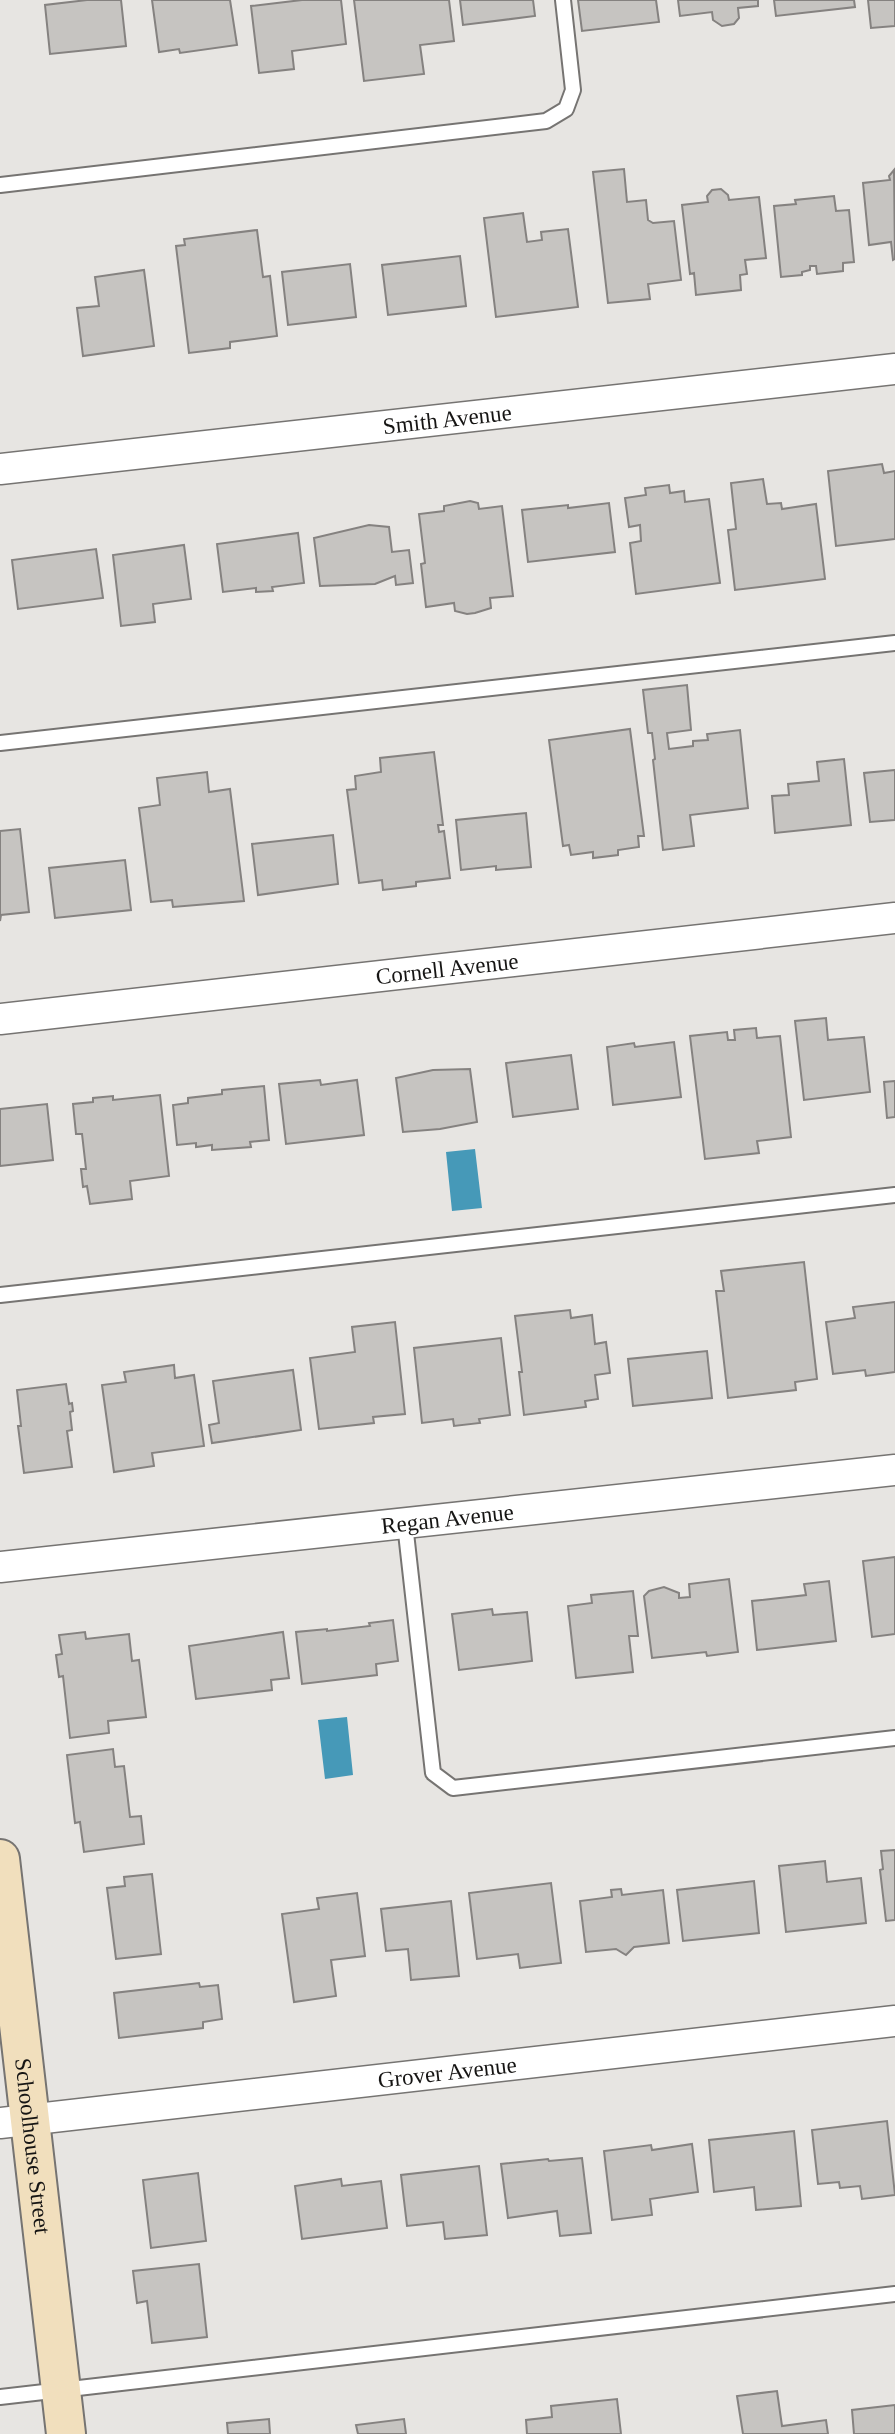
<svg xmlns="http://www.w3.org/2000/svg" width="895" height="2434" viewBox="0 0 895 2434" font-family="'Times New Roman',serif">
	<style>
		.water { fill: #4699b8 }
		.building { fill: #c6c4c1; stroke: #858280; stroke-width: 2 }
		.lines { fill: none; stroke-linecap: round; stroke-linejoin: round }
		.lane-casing { stroke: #767472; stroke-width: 18 }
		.street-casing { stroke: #767472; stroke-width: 33 }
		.secondary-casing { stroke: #767472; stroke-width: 42 }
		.lane { stroke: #fff; stroke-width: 14 }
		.street { stroke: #fff; stroke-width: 30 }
		.secondary { stroke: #f1dfbd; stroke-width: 38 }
		.labels { text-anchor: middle; stroke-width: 6; stroke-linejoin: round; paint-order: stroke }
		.street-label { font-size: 23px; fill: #161514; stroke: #e7e5e2 }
	</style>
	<rect width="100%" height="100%" fill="#e7e5e2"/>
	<path class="water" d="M475 1149 482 1208 452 1211 446 1152Z
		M347 1717 353 1775 325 1779 318 1720Z"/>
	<path class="building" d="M87 0H121L126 46 50 54 45 5Z
		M152 0H230L237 45 180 53 179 49 159 52Z
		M302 0H341L346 44 292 51 294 69 259 73 251 6Z
		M354 0H449L454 41 420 45 424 74 364 81Z
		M460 0H533L535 16 463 25Z
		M578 0H656L659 22 582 31Z
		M678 0H758V6L738 8 739 18 734 24 722 26 713 20 712 12 680 16Z
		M774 0H854L855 7 776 16Z
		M868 0H895V26L871 28Z
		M624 169 627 202 646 200 648 220 653 223 674 221 681 280 648 284 650 299 608 303 593 172Z
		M894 170 895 259 893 260 891 242 869 245 863 183 890 180 889 176Z
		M721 189 728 195 729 200 759 197 766 258 745 260 747 274 740 275 741 290 696 295 694 273 690 274 682 205 708 202 707 196 712 190Z
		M834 196 836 211 849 210 854 262 843 263V271L817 274 816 266H810V270L802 272V275L781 277 774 206 796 204 795 200Z
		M523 213 527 242 542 240 541 232 568 229 578 307 496 317 484 218Z
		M257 230 263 277 270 276 277 336 230 342V348L189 353 176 246 185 245 184 239Z
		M460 256 466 306 388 315 382 265Z
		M350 264 356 317 288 325 282 272Z
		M144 270 154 346 83 356 77 308 99 306 95 277Z
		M882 464 884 473 895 471V539L836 546 828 471Z
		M763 479 767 504 781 503 782 509 816 504 825 579 735 590 728 530 736 529 731 483Z
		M669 485 670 493 684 491 685 502 709 499 720 583 636 594 630 543 641 541 640 525 629 527 625 498 646 495 645 488Z
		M470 501 478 503 479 509 502 506 513 596 490 598 491 608 475 613 467 614 455 611 454 603 426 607 421 564 425 563 419 514 444 511V506Z
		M609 503 615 552 528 562 522 510 568 505V508Z
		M369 525 389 527 392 552 409 550 413 583 396 585 395 576 375 584 320 586 314 538Z
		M298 533 304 583 272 587 273 591 256 592V588L223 592 217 544Z
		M184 545 191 599 153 604 155 622 121 626 113 555Z
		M96 549 103 598 18 609 12 560Z
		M687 685 691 730 667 733 669 749 693 746V741L708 740 707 734 740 730 748 808 690 815 694 846 663 850 653 760 655 759 652 733H648L643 690Z
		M630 729 644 836H638L639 847 618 850V855L593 858V852L571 855 569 845 563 846 549 740Z
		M434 752 443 825H438L439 832 444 831 450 878 416 882V886L383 890 382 880 359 883 347 790 356 789 355 776 381 772 380 758Z
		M844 759 851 825 775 833 772 796 789 795 788 784 819 781 817 762Z
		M895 770V820L870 822 864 773Z
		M207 772 209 792 230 789 244 901 173 907 172 900 151 902 139 808 160 805 157 778Z
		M526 813 531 867 496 870V866L461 870 456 820Z
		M20 829 29 912 1 915 0 921V831Z
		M333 835 338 884 258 895 252 844Z
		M125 860 131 910 55 918 49 868Z
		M826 1018 828 1040 864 1037 870 1092 804 1100 795 1021Z
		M756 1028 757 1038 780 1036 791 1137 757 1141 759 1153 705 1159 690 1036 727 1032 728 1040H735L734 1030Z
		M674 1042 681 1097 613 1105 607 1047 634 1043 635 1047Z
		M571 1055 578 1109 513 1117 506 1063Z
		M470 1069 477 1122 440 1129 403 1132 396 1078 433 1070Z
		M320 1080 321 1085 357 1080 364 1135 286 1144 279 1084Z
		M895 1081V1117L887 1118 884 1082Z
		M264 1086 269 1140 250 1142 251 1147 212 1150V1145L196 1147V1143L177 1145 173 1105 188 1103V1098L222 1094V1090Z
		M160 1095 169 1176 130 1181 132 1199 90 1204 87 1186 83 1187 81 1169H86L82 1134H76L73 1104 93 1102V1098L113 1096V1100Z
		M47 1104 53 1160 0 1166V1109Z
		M804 1262 817 1379 795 1382 796 1390 728 1398 716 1291H724L721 1271Z
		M895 1302V1372L866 1376 865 1370 833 1374 826 1322 855 1318 853 1307Z
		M570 1310 571 1318 592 1315 595 1344 606 1342 610 1373 595 1375 598 1399 585 1401 586 1407 524 1415 519 1372H522L515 1316Z
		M395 1322 405 1414 373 1417 374 1423 319 1429 310 1358 355 1352 352 1327Z
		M501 1338 510 1415 479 1419 480 1423 454 1426 453 1419 422 1423 414 1348Z
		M707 1351 712 1398 633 1406 628 1359Z
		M174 1365 175 1378 194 1375 204 1446 152 1453 154 1466 114 1472 102 1385 126 1382 124 1372Z
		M293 1370 301 1430 212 1443 209 1425 219 1423 213 1381Z
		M66 1384 69 1404 72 1403 73 1411 70 1412 72 1430 67 1431 72 1467 24 1473 18 1426H21L17 1390Z
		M895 1557V1634L872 1637 863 1561Z
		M729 1579 738 1652 707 1656 706 1652 652 1658 644 1596 649 1591 664 1587 679 1593V1598L690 1597 689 1584Z
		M829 1581 836 1641 757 1650 752 1601 806 1595 804 1584Z
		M633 1591 638 1636H629L633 1672 576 1678 568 1606 592 1603 591 1595Z
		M492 1609 493 1615 527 1612 532 1661 459 1670 452 1614Z
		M393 1620 398 1661 376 1664 377 1675 302 1684 296 1632 327 1629V1631L370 1626 369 1623Z
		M85 1632 86 1639 129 1634 132 1661 139 1660 146 1717 108 1721 109 1733 70 1738 63 1676 59 1677 56 1655 62 1654 59 1635Z
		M283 1632 289 1678 271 1680 272 1690 196 1699 189 1646Z
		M113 1749 115 1767 124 1766 130 1817 141 1816 144 1844 84 1852 80 1822 75 1823 67 1755Z
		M895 1850V1920L886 1921 880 1870 883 1869 881 1851Z
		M825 1861 827 1882 861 1878 866 1923 786 1932 779 1866Z
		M152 1874 161 1954 116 1959 107 1888 125 1886 124 1877Z
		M754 1881 759 1933 683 1941 677 1890Z
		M551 1883 561 1963 520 1968 518 1954 477 1959 469 1893Z
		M621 1889 622 1895 663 1890 669 1943 634 1947 626 1955 616 1949 586 1952 580 1901 612 1897 611 1890Z
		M357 1893 365 1956 331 1960 336 1996 294 2002 282 1914 319 1909 317 1898Z
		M451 1901 459 1976 411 1980 408 1949 386 1951 381 1909Z
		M199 1983 200 1987 218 1985 222 2019 203 2022V2028L119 2038 114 1993Z
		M887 2121 895 2195 862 2199 860 2186 840 2188 839 2182 818 2184 812 2130Z
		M794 2131 801 2206 756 2210 754 2187 714 2192 709 2140Z
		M692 2144 698 2192 650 2199 652 2215 612 2220 604 2151 651 2145 652 2150Z
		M582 2158 591 2233 560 2236 557 2211 508 2218 501 2164 548 2159 549 2161Z
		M479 2166 487 2235 445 2239 443 2222 407 2226 401 2175Z
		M198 2173 206 2241 151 2248 143 2180Z
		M341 2179 342 2186 381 2181 387 2228 302 2239 295 2186Z
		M199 2264 207 2337 152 2343 147 2301 137 2303 133 2271Z
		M777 2391 782 2426 826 2420 828 2434H743L737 2396Z
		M617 2399 621 2434H527L526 2420 552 2417 551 2406Z
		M895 2405V2434H854L852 2410Z
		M269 2419 270 2434H228L227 2423Z
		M404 2419 406 2434H358L356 2425Z"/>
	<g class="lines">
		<defs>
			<path id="lane" d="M0 185 546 121 566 109 573 90 563 0
				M0 743 895 643
				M0 1295 895 1195
				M405 1524 433 1773 453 1788 895 1738
				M0 2397 895 2294"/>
			<g id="street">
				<path id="s1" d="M0 469 895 369"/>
				<path id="s2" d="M0 1019 895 918"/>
				<path id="s3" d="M0 1567 895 1470"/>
				<path id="s4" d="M0 2123 895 2021"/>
			</g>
			<g id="secondary">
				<path id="s5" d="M0 1859 66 2434"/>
			</g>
		</defs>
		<use href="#lane" class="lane-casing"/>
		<use href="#street" class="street-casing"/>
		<use href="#secondary" class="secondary-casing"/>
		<use href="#lane" class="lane"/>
		<use href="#street" class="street"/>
		<use href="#secondary" class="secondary"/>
	</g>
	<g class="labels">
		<g class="street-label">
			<text dy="8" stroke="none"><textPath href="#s1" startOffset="450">Smith Avenue</textPath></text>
			<text dy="8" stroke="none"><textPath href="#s2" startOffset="450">Cornell Avenue</textPath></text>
			<text dy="8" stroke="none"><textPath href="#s3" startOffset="450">Regan Avenue</textPath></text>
			<text dy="8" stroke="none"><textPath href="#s4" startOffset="450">Grover Avenue</textPath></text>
			<text dy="8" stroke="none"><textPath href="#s5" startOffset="289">Schoolhouse Street</textPath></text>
		</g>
	</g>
</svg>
